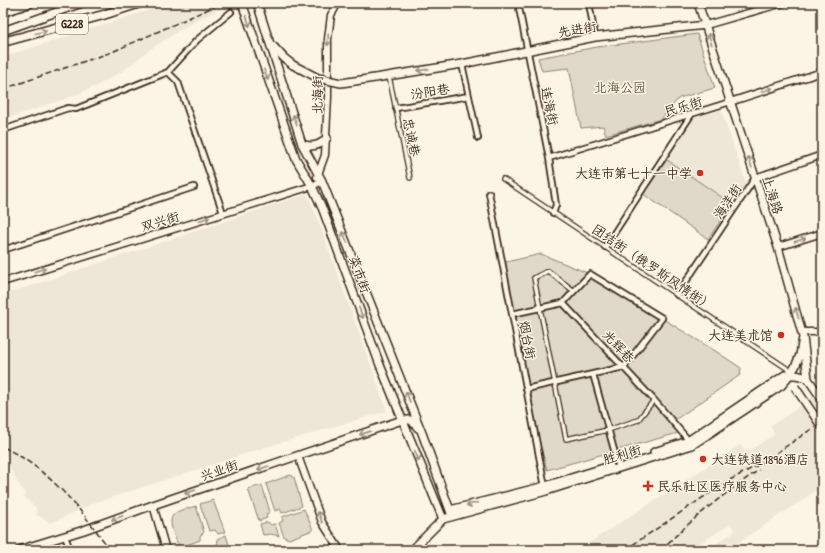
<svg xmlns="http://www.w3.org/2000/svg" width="825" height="553" viewBox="0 0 825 553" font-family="'Patrick Hand','LXGW WenKai TC',sans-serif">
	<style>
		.built { fill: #eee6d6 }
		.green { fill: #e0d8c8; stroke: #8e8173 }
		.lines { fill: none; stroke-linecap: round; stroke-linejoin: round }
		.pedestrian-casing { stroke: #3b2a1e; stroke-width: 6 }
		.minor-casing { stroke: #3b2a1e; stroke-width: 8 }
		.tertiary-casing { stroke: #3b2a1e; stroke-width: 9 }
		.secondary-casing { stroke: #3b2a1e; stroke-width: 10 }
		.trunk-casing { stroke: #3b2a1e; stroke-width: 11 }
		.pedestrian { stroke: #fcf5e5; stroke-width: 3.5 }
		.minor { stroke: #fcf5e5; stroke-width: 4.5 }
		.tertiary { stroke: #fcf5e5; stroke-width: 6 }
		.secondary { stroke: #fcf5e5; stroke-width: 7 }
		.trunk { stroke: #fcf5e5; stroke-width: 8 }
		.tram { stroke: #3b2a1e; stroke-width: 1 }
		.rail { stroke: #3b2a1e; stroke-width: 1.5; stroke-dasharray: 6 3; stroke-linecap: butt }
		.secondary-bridge-casing { stroke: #3b2a1e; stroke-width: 10; stroke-linecap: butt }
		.secondary-bridge { stroke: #fcf5e5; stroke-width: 7 }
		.oneway { stroke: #9c9082 }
		.poi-dot { fill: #c8321e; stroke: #fcf5e5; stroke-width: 1.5 }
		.labels { text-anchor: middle; stroke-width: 3; stroke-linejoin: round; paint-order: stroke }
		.shield { fill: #fcf5e5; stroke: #75675a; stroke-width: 1 }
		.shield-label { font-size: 12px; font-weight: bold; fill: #3b2a1e }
		.street-label { font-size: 13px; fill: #3b2a1e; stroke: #fcf5e5 }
		.park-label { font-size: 13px; fill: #645648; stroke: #fcf5e5 }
		.poi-label { font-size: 13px; fill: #3b2a1e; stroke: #fcf5e5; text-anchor: end }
	</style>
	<rect width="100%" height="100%" fill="#fcf5e5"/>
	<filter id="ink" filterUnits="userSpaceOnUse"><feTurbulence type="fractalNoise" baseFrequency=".025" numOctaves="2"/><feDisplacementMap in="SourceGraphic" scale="8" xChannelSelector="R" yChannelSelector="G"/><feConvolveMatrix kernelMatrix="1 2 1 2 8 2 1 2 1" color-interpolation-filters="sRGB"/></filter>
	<g filter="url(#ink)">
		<path class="built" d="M171 3H234L196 20 149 50 124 70 96 86 73 96 3 120V57Z
			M721 110 747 185 708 239 643 194 693 118Z
			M307 194 318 220 387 411 263 448 94 503 51 523 37 515 36 508 24 497 26 494 17 482 9 465 7 456 3 455V295Z
			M822 389V487L727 550H707L735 531 731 524 689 550H578L740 445 747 452 775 434 770 426 789 414Z"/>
		<path class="green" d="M697 34 715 88 679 98 661 119 606 135 603 126 581 128 569 68 542 71 538 58 597 47Z
			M667 160 732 204 708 239 643 194Z
			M541 254 590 274 717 352 741 368 740 375 672 422 670 425 678 433 547 470 526 389 502 263Z
			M290 475 294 477 302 506 282 513 280 509 275 511 266 484Z
			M262 485 270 512 266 514 267 518 259 521 248 489Z
			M213 500 225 532 218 534 215 530 209 531 200 504Z
			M196 506 204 532 200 536V540L179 548C176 538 164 518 177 512 183 509 190 508 196 506Z
			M304 509 313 530 289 539 284 537 279 523 283 521 282 517Z
			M268 522 271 525 275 524 279 536 271 534 263 535 260 524Z
			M226 535 229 545 225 550H215L214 547 218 543 217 539Z"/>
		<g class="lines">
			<defs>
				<path id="pedestrian" d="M389 76 410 178
					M503 179 791 371
					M574 291 548 271 534 278 566 439 608 430 638 420 654 400"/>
				<path id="minor" d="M518 3 549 158 556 205 553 213
					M589 3 595 37
					M462 64 478 138
					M168 72 178 82 223 213
					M396 108 469 96
					M3 130 68 108 76 109 168 72 197 40 231 12
					M549 158 730 102
					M489 193 545 487
					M605 247 691 115
					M3 250 194 187
					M677 295 755 178
					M563 303 654 400 690 442
					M512 314 563 303
					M593 374 619 468
					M526 389 624 367 662 318 590 274 563 303
					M65 536 70 550"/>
				<path id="tertiary" d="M706 25 783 3
					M730 102 822 72
					M317 177 325 155 328 97V39L331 15 338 3
					M755 178 822 155
					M778 247 822 233
					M3 282 312 186 322 181
					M802 332H822
					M298 456 322 522 340 550
					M153 505 166 550"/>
				<path id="secondary" d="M242 3 296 159 312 186 323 210 380 365 443 519
					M257 3 302 144 322 181 422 433 452 516
					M698 3 778 247 803 337 808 379 822 399
					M3 31 82 3
					M273 46 284 58 293 65
					M375 78 462 64 595 37 706 25
					M302 144C312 148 320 146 327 138
					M654 452 688 441 785 375C794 374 801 375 808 379
					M450 510 545 486 610 466
					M19 550 84 530 153 505 402 420H411L418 428
					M412 550 443 519 546 491 692 445 782 385 795 367 800 355 803 337
					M818 550 822 547"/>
				<path id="trunk" d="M3 12 30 3
					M3 42 103 15 140 3"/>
			</defs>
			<use href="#pedestrian" class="pedestrian-casing"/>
			<use href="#minor" class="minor-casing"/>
			<use href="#tertiary" class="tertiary-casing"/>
			<use href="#secondary" class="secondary-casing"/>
			<use href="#trunk" class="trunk-casing"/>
			<use href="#pedestrian" class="pedestrian"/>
			<use href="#minor" class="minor"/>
			<use href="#tertiary" class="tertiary"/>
			<use href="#secondary" class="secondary"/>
			<use href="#trunk" class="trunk"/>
			<path class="tram" d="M821 550H822"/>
			<path class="rail" d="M3 89 112 52 222 3
				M3 447C48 468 82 510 110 550
				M625 550 726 482 760 464 822 422
				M661 550C691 520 723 494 759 470"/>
			<defs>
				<path id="secondary-bridge" d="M293 65 318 78 341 83 375 78
					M795 387 822 427"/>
			</defs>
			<use href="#secondary-bridge" class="secondary-bridge-casing"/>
			<use href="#secondary-bridge" class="secondary-bridge"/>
		</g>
		<defs><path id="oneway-shaft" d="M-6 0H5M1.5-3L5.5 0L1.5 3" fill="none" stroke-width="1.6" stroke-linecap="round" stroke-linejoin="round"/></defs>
		<g class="oneway">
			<use href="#oneway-shaft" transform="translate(248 21) rotate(72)"/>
			<use href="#oneway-shaft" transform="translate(41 32) rotate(-15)"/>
			<use href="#oneway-shaft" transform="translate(710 39) rotate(-108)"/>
			<use href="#oneway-shaft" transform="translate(328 40) rotate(93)"/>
			<use href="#oneway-shaft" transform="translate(423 70) rotate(170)"/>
			<use href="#oneway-shaft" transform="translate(266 75) rotate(70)"/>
			<use href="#oneway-shaft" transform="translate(767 90) rotate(-18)"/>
			<use href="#oneway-shaft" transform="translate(295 120) rotate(-108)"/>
			<use href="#oneway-shaft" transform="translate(750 162) rotate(-108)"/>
			<use href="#oneway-shaft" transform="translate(204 219) rotate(-17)"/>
			<use href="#oneway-shaft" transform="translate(345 237) rotate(-112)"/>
			<use href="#oneway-shaft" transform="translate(800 240) rotate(-18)"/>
			<use href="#oneway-shaft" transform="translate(40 270) rotate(-17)"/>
			<use href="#oneway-shaft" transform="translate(361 313) rotate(70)"/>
			<use href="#oneway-shaft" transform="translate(797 313) rotate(-106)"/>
			<use href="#oneway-shaft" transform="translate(408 397) rotate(-111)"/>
			<use href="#oneway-shaft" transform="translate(365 433) rotate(161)"/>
			<use href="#oneway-shaft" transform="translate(417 456) rotate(67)"/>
			<use href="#oneway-shaft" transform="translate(263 468) rotate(161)"/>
			<use href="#oneway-shaft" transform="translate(190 492) rotate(161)"/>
			<use href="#oneway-shaft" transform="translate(472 504) rotate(166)"/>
			<use href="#oneway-shaft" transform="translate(320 517) rotate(-111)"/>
			<use href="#oneway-shaft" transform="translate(117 518) rotate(160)"/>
		</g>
	</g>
	<g class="poi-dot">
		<circle cx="700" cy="173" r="4"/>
		<circle cx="781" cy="335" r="4"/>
		<circle cx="703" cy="459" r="4"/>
		<path d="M646 480h4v4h4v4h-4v4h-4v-4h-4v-4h4z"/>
	</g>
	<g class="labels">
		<rect class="shield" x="56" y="14" width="32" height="20" rx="3"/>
		<g class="shield-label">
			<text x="72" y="28">G228</text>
		</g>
		<g class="street-label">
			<text transform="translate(577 29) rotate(-10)" y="5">先进街</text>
			<text transform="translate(430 91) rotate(-9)" y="5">汾阳巷</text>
			<text transform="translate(317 95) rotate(-89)" y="5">北海街</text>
			<text transform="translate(550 106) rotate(78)" y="5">连海街</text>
			<text transform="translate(683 106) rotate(-17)" y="5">民乐街</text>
			<text transform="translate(412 137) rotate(78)" y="5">忠诚巷</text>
			<text transform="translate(773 195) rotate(72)" y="5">上海路</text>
			<text transform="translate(727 201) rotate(-56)" y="5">海洋街</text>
			<text transform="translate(160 221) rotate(-17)" y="5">双兴街</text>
			<text transform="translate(653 267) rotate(34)" y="5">团结街（俄罗斯风情街）</text>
			<text transform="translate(360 274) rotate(70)" y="5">菜市街</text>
			<text transform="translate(528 340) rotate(79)" y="5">烟台街</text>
			<text transform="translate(619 346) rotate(47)" y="5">光辉巷</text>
			<text transform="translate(622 454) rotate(-17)" y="5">胜利街</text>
			<text transform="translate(219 470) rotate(-19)" y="5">兴业街</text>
		</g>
		<g class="park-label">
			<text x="620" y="92">北海公园</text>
		</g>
		<g class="poi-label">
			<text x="692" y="178">大连市第七十一中学</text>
			<text x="773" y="340">大连美术馆</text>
			<text x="711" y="464" text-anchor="start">大连铁道1896酒店</text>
			<text x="657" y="491" text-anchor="start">民乐社区医疗服务中心</text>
		</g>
	</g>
	<rect width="825" height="553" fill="none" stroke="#fcf5e5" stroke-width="16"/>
	<rect x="8" y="8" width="809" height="537" fill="none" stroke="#3b2a1e" stroke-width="1.5" filter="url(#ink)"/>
</svg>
